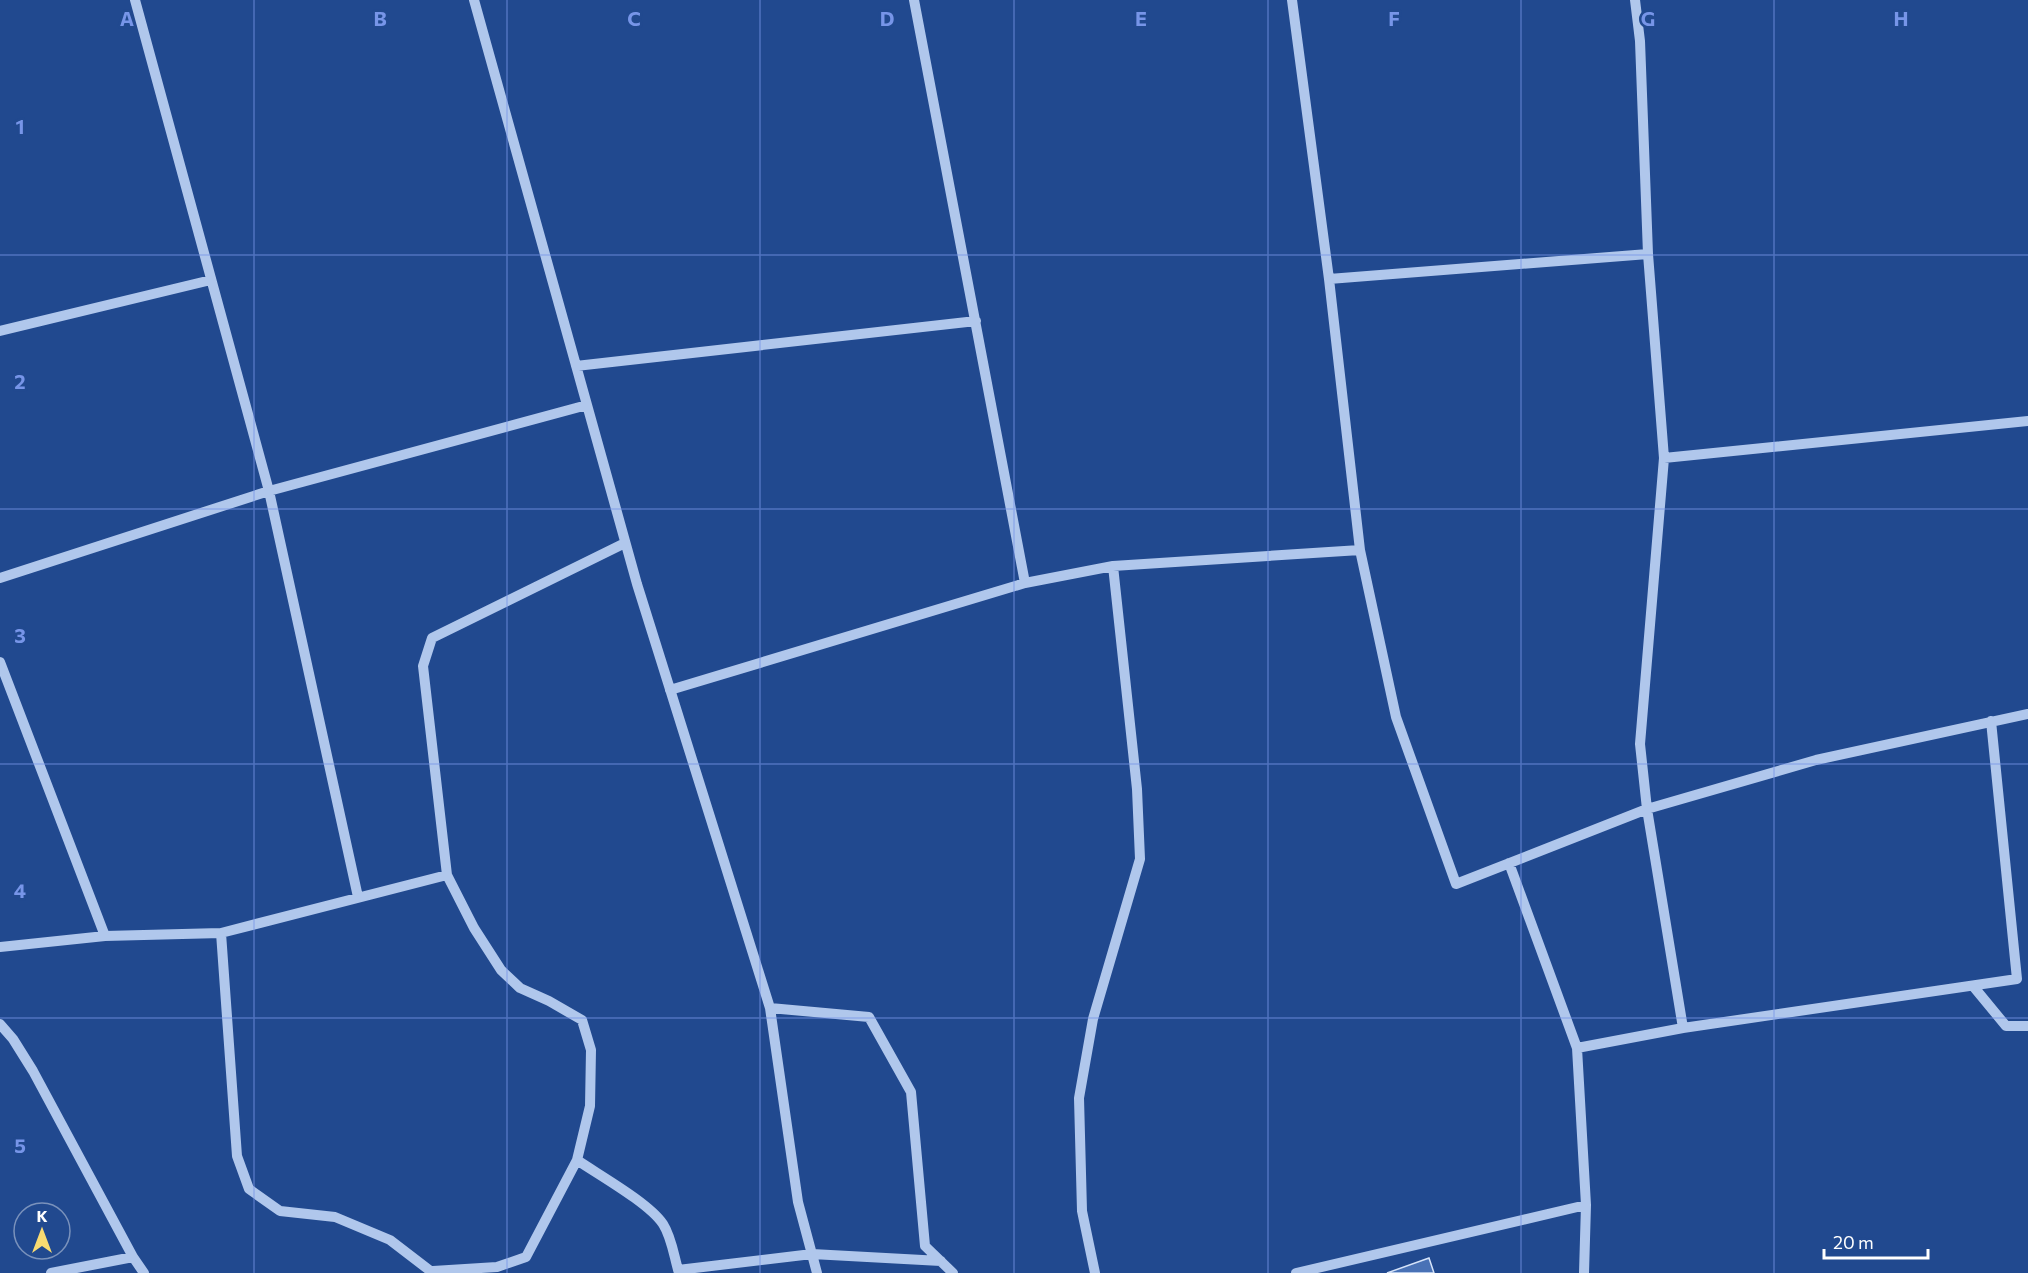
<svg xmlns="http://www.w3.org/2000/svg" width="2028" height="1273" viewBox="0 0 2028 1273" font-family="Commissioner,sans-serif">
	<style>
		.building { fill: #4972b6; stroke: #d5e3f9; stroke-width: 1.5 }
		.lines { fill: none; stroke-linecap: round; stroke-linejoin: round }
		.minor { stroke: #b0c7ec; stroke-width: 10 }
		.grid { fill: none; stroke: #7795e8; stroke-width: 1.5; stroke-opacity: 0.55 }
		.grid-label { font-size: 20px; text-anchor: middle; font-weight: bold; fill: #7795e8; stroke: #21498f; stroke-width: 5; stroke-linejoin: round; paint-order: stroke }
	</style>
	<rect width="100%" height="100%" fill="#21498f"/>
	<path class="building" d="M1429 1258 1434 1273H1387Z"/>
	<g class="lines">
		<path class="minor" d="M135 0 269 491 358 897
			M474 0 637 584 770 1008 798 1202 817 1273
			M914 0 1025 583
			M1292 0 1329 279 1360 550 1396 717 1456 884 1647 809 1816 760 2028 714
			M1329 279 1648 254
			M0 331 211 280
			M576 366 976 321
			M1664 458 2028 421
			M0 578 269 491 587 405
			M0 662 105 936
			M670 690 1025 583 1113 566 1360 550
			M1509 863 1577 1048
			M221 933 237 1156 249 1189 280 1211 335 1217 390 1240 433 1273
			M0 947 105 936 221 933 447 875
			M1973 986 2006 1026H2028
			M770 1008 869 1017 911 1092 925 1246 953 1273
			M0 1024 13 1039 33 1071 133 1257 144 1273
			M1683 1028 2017 979 1991 721
			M577 1160C599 1175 649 1203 663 1224 672 1238 674 1257 679 1273
			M678 1270 812 1254 941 1261
			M433 1271 497 1267 526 1257 577 1160 590 1106 591 1050 582 1020 549 1001 520 988 501 970 474 928 447 875 423 666 432 638 625 543
			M51 1273 133 1257
			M1095 1273 1082 1211 1079 1098 1093 1019 1140 859 1137 789 1113 566
			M1296 1273 1586 1205
			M1584 1273 1586 1205 1577 1048 1683 1028 1647 809 1640 744 1664 458 1648 254 1640 41 1635 0"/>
	</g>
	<path class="grid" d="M254 0V1273M507 0V1273M760 0V1273M1014 0V1273M1268 0V1273M1521 0V1273M1774 0V1273M0 255H2028M0 509H2028M0 764H2028M0 1018H2028"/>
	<g class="grid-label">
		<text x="127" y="26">A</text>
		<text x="380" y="26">B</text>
		<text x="634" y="26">C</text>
		<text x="887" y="26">D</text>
		<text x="1141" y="26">E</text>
		<text x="1394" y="26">F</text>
		<text x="1648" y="26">G</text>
		<text x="1901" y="26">H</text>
		<text x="20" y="134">1</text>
		<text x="20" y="389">2</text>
		<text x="20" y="643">3</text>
		<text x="20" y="898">4</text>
		<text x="20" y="1153">5</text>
	</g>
	<g transform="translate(42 1231)"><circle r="28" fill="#21498f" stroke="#7a92bc" stroke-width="1.5"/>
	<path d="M0-4.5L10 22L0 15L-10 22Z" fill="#f9db71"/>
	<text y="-9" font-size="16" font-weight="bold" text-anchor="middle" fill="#ffffff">K</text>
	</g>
	<path d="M1824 1249v9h104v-9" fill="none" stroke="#ffffff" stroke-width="3"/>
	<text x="1833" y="1249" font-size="18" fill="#ffffff" stroke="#21498f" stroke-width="4.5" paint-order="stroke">20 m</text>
</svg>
